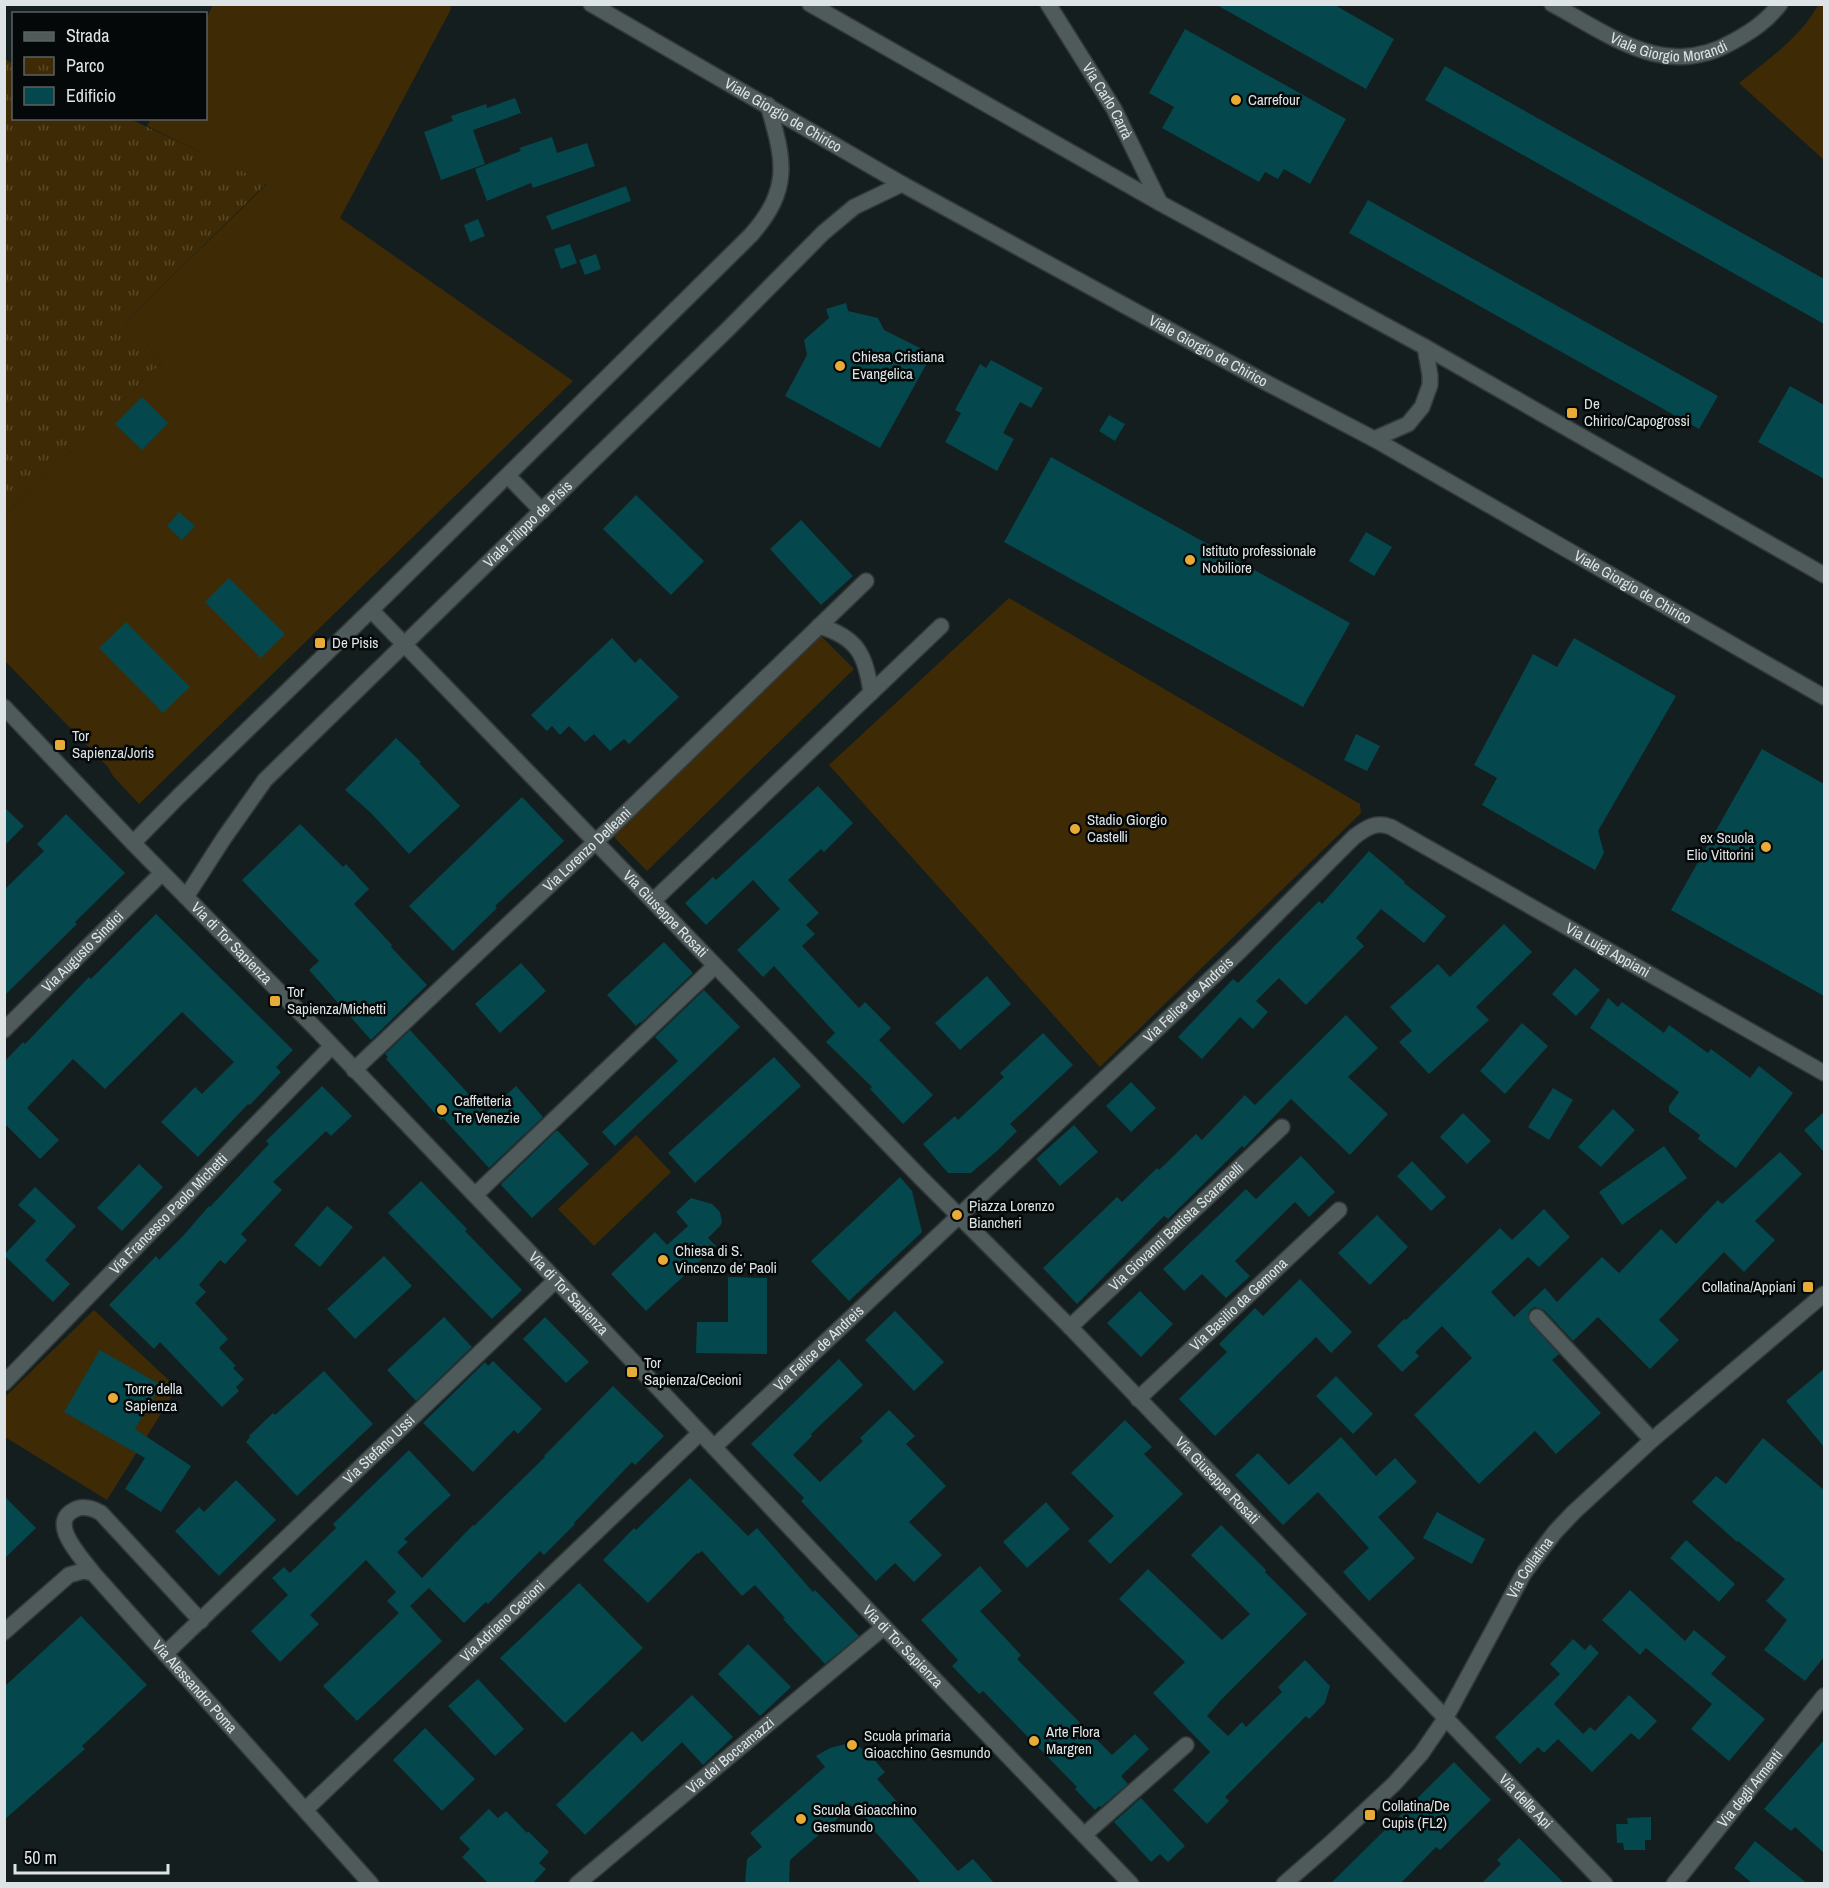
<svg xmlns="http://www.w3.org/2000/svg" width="1829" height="1888" viewBox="0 0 1829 1888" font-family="'Archivo Narrow',sans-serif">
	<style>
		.green { fill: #3e2a05 }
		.park { fill: url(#park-tufts) }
		.building { fill: #04474c }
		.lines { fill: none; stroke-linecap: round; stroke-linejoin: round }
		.minor-casing { stroke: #333839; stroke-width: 18 }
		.minor { stroke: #4f5a5b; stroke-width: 15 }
		.poi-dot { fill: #e9ab38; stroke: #050808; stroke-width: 2 }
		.labels { text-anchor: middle; stroke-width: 5; stroke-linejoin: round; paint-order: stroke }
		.street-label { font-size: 15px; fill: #dee4e5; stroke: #050808 }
		.poi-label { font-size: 15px; fill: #dee4e5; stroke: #050808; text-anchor: start }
	</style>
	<defs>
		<pattern id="park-tufts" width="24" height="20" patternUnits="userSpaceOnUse" patternTransform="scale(1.5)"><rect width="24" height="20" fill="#3e2a05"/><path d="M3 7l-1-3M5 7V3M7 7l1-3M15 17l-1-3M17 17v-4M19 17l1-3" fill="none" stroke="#594929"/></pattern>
	</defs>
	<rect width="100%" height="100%" fill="#151e1f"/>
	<path class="green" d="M213 5H450L451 9 340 218 573 381 139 804 113 776 108 767 5 661V516L163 361 125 322 267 184 147 126 151 119 206 118V19Z
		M1818 5H1824V160L1739 83C1766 61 1802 36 1818 5Z
		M1009 598 1360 804 1361 813 1100 1067 829 765Z
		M818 633 854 669 647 871 611 834Z
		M636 1135 671 1172 594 1246 558 1209Z
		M94 1310 177 1388 107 1500 5 1437 4 1398Z"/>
	<path class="park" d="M5 59 13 64 14 118 130 119 267 183 125 322 163 361 5 516Z"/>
	<path class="building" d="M1215 4H1333L1394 39 1366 89Z
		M1185 29 1346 119 1310 184 1284 169 1278 179 1265 172 1259 182 1162 128 1174 107 1149 93Z
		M1445 66 1824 279V324L1425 100Z
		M515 98 521 113 473 130 485 164 441 180 424 132 453 121 451 116 486 104 487 108Z
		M552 137 557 153 587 143 595 166 533 188 531 183 487 201 475 169 521 151 519 148Z
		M626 186 631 201 552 230 546 216Z
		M1368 200 1718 396 1699 429 1349 233Z
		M478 219 485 236 470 242 464 225Z
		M570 244 577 263 561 269 554 249Z
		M596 254 601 269 585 275 579 260Z
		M846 303 848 311 878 318 884 330 932 354 880 448 785 396 807 355 804 340 829 318 826 309Z
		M991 360 1043 388 1031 408 1020 402 1003 433 1014 439 997 471 945 442 961 413 955 410 980 364 986 368Z
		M1790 386 1824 405V479L1758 442Z
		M142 397 168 423 142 450 115 424Z
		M1109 415 1125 424 1115 441 1099 431Z
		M1051 457 1350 623 1303 707 1004 542Z
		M636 495 704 561 671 595 603 529Z
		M179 512 195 526 182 540 167 526Z
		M801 520 853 576 821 605 770 549Z
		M1366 532 1392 547 1374 576 1349 561Z
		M229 578 285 634 261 658 205 602Z
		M126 622 190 687 163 713 99 648Z
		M612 638 635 663 640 658 679 697 629 744 624 739 610 751 594 734 585 742 569 726 560 735 552 726 547 731 531 715Z
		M1574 638 1676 696 1598 831 1604 853 1595 870 1482 805 1497 778 1474 765 1533 654 1557 667Z
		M1356 734 1380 746 1367 771 1344 760Z
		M396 738 421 762 419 763 460 806 409 854 371 813 345 790Z
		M1762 749 1824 784V996L1671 910Z
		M818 786 853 823 824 852 821 849 788 880 819 913 806 925 815 934 802 946 859 1008 865 1002 891 1028 879 1040 933 1095 903 1124 870 1089 872 1087 826 1042 835 1033 774 966 763 977 737 950 780 909 753 880 706 925 685 903 713 877 716 880Z
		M522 797 564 841 495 906 497 908 453 951 409 906Z
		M4 807 24 826 4 846Z
		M66 814 125 873 75 922 77 924 4 996V890L44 851 37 844Z
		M300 824 343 867 346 864 369 889 354 904 392 945 391 947 427 985 371 1040 309 970 319 961 242 880Z
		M1369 851 1405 882 1404 883 1446 916 1424 943 1381 909 1356 938 1364 946 1306 1005 1279 978 1256 1001 1268 1012 1253 1029 1240 1017 1202 1059 1178 1037 1233 979 1238 983 1319 901 1322 904Z
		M156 914 293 1050 276 1067 281 1072 250 1105 248 1104 198 1157 161 1122 195 1087 202 1094 234 1062 182 1012 105 1089 73 1059 27 1108 59 1140 40 1159 4 1123V1062L23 1042 25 1044 89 977 91 979Z
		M1504 924 1532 952 1476 1007 1489 1020 1429 1074 1399 1042 1412 1031 1390 1007 1438 964 1450 977Z
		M664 942 693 973 641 1023 640 1022 636 1026 607 995Z
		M521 963 546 991 500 1033 475 1004Z
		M1575 968 1600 990 1576 1016 1552 994Z
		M987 976 1011 1004 960 1050 935 1023Z
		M704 990 740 1027 615 1146 602 1132 678 1061 655 1037Z
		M1608 998 1618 1007 1622 1002 1664 1033 1669 1025 1708 1053 1711 1049 1750 1078 1759 1066 1793 1093 1736 1168 1698 1139 1700 1135 1669 1112V1106L1679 1092 1590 1028Z
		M1346 1015 1378 1048 1348 1077 1388 1114 1350 1155 1291 1099 1244 1148 1242 1146 1168 1219 1164 1216 1077 1304 1043 1268 1117 1197 1122 1202 1157 1168 1159 1170 1196 1134 1202 1140 1245 1095 1255 1105Z
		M1522 1023 1548 1046 1505 1094 1480 1071Z
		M410 1030 486 1113 516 1086 543 1117 489 1168 443 1118 441 1120 386 1059 388 1057 385 1054Z
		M1043 1033 1073 1065 1010 1124 1017 1131 997 1151 971 1173H948L923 1144 955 1116 958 1120 1004 1077 1000 1073Z
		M774 1057 801 1086 695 1183 668 1153Z
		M1131 1082 1156 1108 1131 1132 1106 1106Z
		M322 1086 352 1116 331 1136 326 1131 273 1182 282 1190 241 1234 247 1240 225 1264 220 1260 199 1285 206 1292 195 1303 228 1339 219 1348 236 1366 233 1368 244 1379 236 1387 239 1391 222 1407 160 1342 154 1349 109 1305 156 1256 159 1260 183 1236 209 1206 210 1207 269 1144 266 1141Z
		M1553 1088 1573 1100 1549 1140 1528 1127Z
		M1613 1109 1635 1130 1601 1167 1578 1147Z
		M1824 1112V1152L1804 1130Z
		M1463 1113 1491 1141 1467 1164 1440 1137Z
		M1074 1125 1098 1152 1060 1186 1036 1159Z
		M556 1131H558L589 1164 532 1218 501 1185 502 1183Z
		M1664 1146 1687 1178 1622 1225 1599 1192Z
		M1780 1152 1802 1174 1755 1221 1775 1240 1744 1272 1724 1252 1659 1320 1679 1340 1650 1369 1598 1317 1573 1341 1544 1310 1535 1307 1530 1310 1528 1315 1530 1323 1559 1354 1552 1360 1601 1413 1556 1454 1535 1431 1479 1484 1414 1415 1472 1358 1442 1326 1415 1352 1419 1356 1402 1372 1377 1346 1404 1319 1406 1320 1500 1228 1512 1240 1544 1209 1570 1237 1539 1267 1528 1257 1491 1292 1514 1317 1545 1288 1557 1302 1602 1257 1619 1273 1661 1229 1676 1244 1718 1200 1722 1204Z
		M1301 1156 1335 1192 1309 1217 1295 1202 1235 1261 1250 1276 1226 1298 1202 1274 1184 1291 1163 1269 1246 1189 1256 1199Z
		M1412 1161 1446 1197 1431 1211 1397 1176Z
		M139 1164 163 1187 122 1231 97 1208Z
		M900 1177 912 1191 922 1232 849 1301 811 1261Z
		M421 1181 467 1229 465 1231 522 1290 492 1319 388 1213Z
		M35 1187 76 1226 45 1260 70 1284 53 1302 4 1255 36 1221 18 1205Z
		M691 1198 712 1204 720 1212 722 1222 720 1226 708 1238 716 1246 646 1311 611 1274 655 1232 667 1245 688 1226 676 1212Z
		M327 1206 353 1227 320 1267 294 1245Z
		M1377 1215 1408 1247 1370 1285 1338 1253Z
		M384 1256 412 1286 355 1339 327 1309Z
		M728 1277 767 1278V1354L696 1353 697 1322H728Z
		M1300 1279 1352 1332 1331 1353 1316 1337 1215 1436 1179 1399 1227 1352 1219 1344 1255 1308 1263 1316Z
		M1140 1291 1173 1324 1141 1357 1107 1323Z
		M895 1311 944 1362 914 1391 865 1340Z
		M444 1317 472 1347 416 1401 387 1370Z
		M545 1317 589 1362 566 1383 523 1339Z
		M100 1350 161 1385 135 1429 191 1466 161 1512 125 1489 145 1458 64 1412Z
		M839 1359 863 1385 811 1434 812 1436 793 1455 820 1482 863 1441 860 1438 889 1410 915 1436 906 1444 946 1486 909 1522 942 1555 914 1582 895 1563 876 1581 801 1501 804 1498 751 1444Z
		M493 1361 542 1409 518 1434 514 1430 473 1472 423 1423 485 1362 488 1366Z
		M1824 1369V1447L1786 1401Z
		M324 1371 373 1424 297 1496 246 1442 250 1437 249 1436 273 1413 275 1415Z
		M1336 1376 1373 1414 1353 1434 1316 1396Z
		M613 1386 664 1436 635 1465 632 1462 574 1523 575 1524 544 1555 540 1551 488 1604 486 1602 464 1623 429 1588 410 1606 442 1641 357 1721 323 1686 399 1613 387 1601 396 1592 366 1560 310 1615 319 1624 280 1662 251 1631 288 1595 272 1578 284 1567 290 1573 336 1528 333 1524 409 1450 451 1495 404 1539 408 1542 397 1552 422 1578 473 1525 474 1526 545 1457 544 1456Z
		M1125 1420 1152 1447 1144 1454 1183 1494 1110 1564 1088 1541 1114 1516 1071 1473Z
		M1341 1437 1376 1476 1395 1458 1417 1482 1378 1517 1415 1558 1369 1601 1343 1572 1369 1548 1318 1492 1283 1525 1235 1475 1258 1453 1289 1485Z
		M1763 1438 1824 1490V1657L1805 1681 1764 1650 1787 1620 1766 1601 1785 1579 1738 1541 1737 1542 1692 1502 1716 1476 1726 1484Z
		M690 1478 748 1536 757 1528 813 1592 815 1590 859 1636 825 1664 783 1619 785 1618 755 1585 742 1596 702 1551 698 1554 697 1553 648 1603 603 1560 634 1528 636 1530Z
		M236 1480 276 1520 219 1576 175 1531 199 1507 204 1512Z
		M4 1496 36 1528 4 1559Z
		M1046 1502 1070 1529 1027 1568 1003 1542Z
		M1437 1512 1485 1539 1472 1564 1423 1538Z
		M1221 1525 1266 1570 1265 1572 1307 1614 1220 1701 1207 1716 1228 1736 1242 1722 1246 1727 1282 1692 1278 1687 1305 1660 1330 1686 1325 1703 1309 1719 1306 1716 1225 1797 1229 1801 1207 1824 1173 1790 1210 1752 1153 1693 1185 1662 1119 1599 1148 1569 1222 1640 1250 1614 1191 1555Z
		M1686 1540 1735 1584 1719 1602 1670 1558Z
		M980 1566 1002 1591 980 1611 1021 1655 1017 1659 1112 1755 1135 1734 1149 1749 1121 1776 1128 1784 1101 1807 1099 1806 1095 1810 1075 1789 1077 1787 983 1691 979 1694 952 1666 958 1660 921 1620Z
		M579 1583 643 1648 565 1723 500 1658Z
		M1630 1590 1685 1641 1694 1630 1726 1657 1711 1674 1765 1719 1729 1761 1691 1729 1712 1704 1646 1648 1640 1655 1602 1620Z
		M81 1616 147 1685 82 1746 85 1749 4 1820V1687Z
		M1573 1639 1585 1650 1590 1644 1599 1653 1554 1704 1583 1734 1590 1727 1595 1731 1629 1695 1657 1721 1639 1740 1631 1733 1592 1772 1558 1739 1544 1753 1538 1747 1520 1764 1495 1737 1560 1674 1550 1664Z
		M748 1644 791 1687 760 1716 718 1674Z
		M478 1679 524 1729 495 1756 448 1706Z
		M692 1695 733 1737 703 1765 682 1742 585 1835 556 1805 632 1731 642 1742Z
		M425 1728 475 1779 442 1811 393 1760Z
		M1824 1740V1853L1795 1827 1791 1831 1764 1809Z
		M846 1744 860 1747 870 1755 885 1772 877 1779 958 1871 973 1859 995 1884H922L852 1806 790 1860 789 1884H745L747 1859 762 1847 750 1833 825 1767 816 1756 830 1748Z
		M1454 1762 1491 1800 1440 1850 1436 1847 1400 1884H1330Z
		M1141 1798 1185 1846 1168 1862 1160 1854 1151 1862 1114 1822Z
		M489 1809 498 1818 506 1811 527 1833 528 1831 549 1852 539 1863 546 1869 532 1884H489L462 1857 470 1849 459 1838Z
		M1651 1817V1840H1645V1850H1624L1623 1843H1617L1616 1824H1628L1627 1818Z
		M1519 1838 1565 1884H1481L1501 1864 1497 1860Z
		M1755 1841 1787 1867 1808 1884H1753L1734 1868Z"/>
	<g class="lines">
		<defs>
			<g id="minor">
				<path id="s1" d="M591 4 902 184 1263 381 1374 439 1824 697"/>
				<path d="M810 4 1160 203 1425 347 1824 575"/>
				<path id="s2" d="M1048 4 1114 109 1160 203"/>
				<path id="s3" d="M1552 4C1612 36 1666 81 1734 41 1752 31 1767 21 1780 4"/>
				<path d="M1374 439 1408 424 1422 407 1430 385V375L1425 347"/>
				<path d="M508 476 542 511"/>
				<path id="s4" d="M371 610 920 1177 1070 1327 1605 1884"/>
				<path d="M819 626C857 637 866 655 871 693"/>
				<path id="s5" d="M4 707 133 843 317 1030 556 1280 864 1606 1131 1884"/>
				<path d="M133 843 179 796 371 610 751 235C792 188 784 160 768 105"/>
				<path id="s6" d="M186 897 224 838 265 780 729 328 823 233 854 207 902 184"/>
				<path d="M653 901 941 626"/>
				<path id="s7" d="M4 1030 162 873"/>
				<path id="s8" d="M354 1070 606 832 866 581"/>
				<path d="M475 1195 715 966"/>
				<path d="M1537 1317 1652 1440"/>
				<path id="s9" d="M1070 1327 1282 1127"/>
				<path id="s10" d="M4 1383 332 1046"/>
				<path id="s11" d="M1138 1399 1339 1210"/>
				<path id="s12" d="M714 1447 1241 950 1354 837C1366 828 1376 821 1391 827L1824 1073"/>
				<path id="s13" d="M201 1621 101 1513C92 1508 83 1505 74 1510 47 1523 83 1559 93 1573L371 1884"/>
				<path d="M4 1632 69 1575 83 1571 93 1573"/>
				<path id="s14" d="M165 1654 556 1280"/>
				<path id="s15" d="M305 1810 700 1433"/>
				<path d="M1084 1835 1186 1745"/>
				<path id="s16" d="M577 1884 884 1627"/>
				<path id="s17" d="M1284 1884 1332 1842 1394 1784 1421 1754 1445 1719 1524 1573 1555 1532 1574 1512 1652 1440 1824 1294"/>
				<path id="s18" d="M1674 1884 1824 1696"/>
			</g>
		</defs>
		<use href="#minor" class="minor-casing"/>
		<use href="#minor" class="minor"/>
	</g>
	<g class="poi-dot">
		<circle cx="1236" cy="100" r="6"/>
		<circle cx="840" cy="366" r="6"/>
		<rect x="1566" y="407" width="12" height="12" rx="3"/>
		<circle cx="1190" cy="560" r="6"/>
		<rect x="314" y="637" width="12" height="12" rx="3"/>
		<rect x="54" y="739" width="12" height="12" rx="3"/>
		<circle cx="1075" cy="829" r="6"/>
		<circle cx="1766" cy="847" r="6"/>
		<rect x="269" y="995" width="12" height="12" rx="3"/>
		<circle cx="442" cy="1110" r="6"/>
		<circle cx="957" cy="1215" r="6"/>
		<circle cx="663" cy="1260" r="6"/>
		<rect x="1802" y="1281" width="12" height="12" rx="3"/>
		<rect x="626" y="1366" width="12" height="12" rx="3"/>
		<circle cx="113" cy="1398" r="6"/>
		<circle cx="1034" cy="1741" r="6"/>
		<circle cx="852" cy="1745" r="6"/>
		<rect x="1364" y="1809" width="12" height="12" rx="3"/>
		<circle cx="801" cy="1819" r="6"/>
	</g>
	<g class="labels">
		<g class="street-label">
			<text dy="5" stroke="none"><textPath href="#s3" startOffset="128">Viale Giorgio Morandi</textPath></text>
			<text dy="5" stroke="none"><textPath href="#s2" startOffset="114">Via Carlo Carrà</textPath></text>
			<text dy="5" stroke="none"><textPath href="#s1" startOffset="222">Viale Giorgio de Chirico</textPath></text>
			<text dy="5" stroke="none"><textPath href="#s1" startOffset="708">Viale Giorgio de Chirico</textPath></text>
			<text dy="5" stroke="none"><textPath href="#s6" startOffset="508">Viale Filippo de Pisis</textPath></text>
			<text dy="5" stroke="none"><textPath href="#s1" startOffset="1194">Viale Giorgio de Chirico</textPath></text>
			<text dy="5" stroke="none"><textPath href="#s8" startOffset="321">Via Lorenzo Delleani</textPath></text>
			<text dy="5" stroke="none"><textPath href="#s4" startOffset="423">Via Giuseppe Rosati</textPath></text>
			<text dy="5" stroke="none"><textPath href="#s5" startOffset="328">Via di Tor Sapienza</textPath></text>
			<text dy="5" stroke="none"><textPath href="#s12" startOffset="1174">Via Luigi Appiani</textPath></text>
			<text dy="5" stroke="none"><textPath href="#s7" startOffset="111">Via Augusto Sindici</textPath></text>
			<text dy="5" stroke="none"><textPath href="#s12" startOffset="652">Via Felice de Andreis</textPath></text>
			<text dy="5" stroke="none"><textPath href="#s10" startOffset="236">Via Francesco Paolo Michetti</textPath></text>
			<text dy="5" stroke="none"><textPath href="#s9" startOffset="146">Via Giovanni Battista Scaramelli</textPath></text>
			<text dy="5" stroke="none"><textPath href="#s5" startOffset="814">Via di Tor Sapienza</textPath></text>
			<text dy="5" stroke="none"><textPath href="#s11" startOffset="138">Via Basilio da Gemona</textPath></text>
			<text dy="5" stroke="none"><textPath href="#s12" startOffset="144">Via Felice de Andreis</textPath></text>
			<text dy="5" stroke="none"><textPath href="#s14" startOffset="296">Via Stefano Ussi</textPath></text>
			<text dy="5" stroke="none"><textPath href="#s4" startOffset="1214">Via Giuseppe Rosati</textPath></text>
			<text dy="5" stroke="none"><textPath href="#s17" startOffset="405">Via Collatina</textPath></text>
			<text dy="5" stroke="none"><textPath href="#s15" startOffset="273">Via Adriano Cecioni</textPath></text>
			<text dy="5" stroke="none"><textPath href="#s5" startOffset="1300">Via di Tor Sapienza</textPath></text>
			<text dy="5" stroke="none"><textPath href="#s13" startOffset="404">Via Alessandro Poma</textPath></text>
			<text dy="5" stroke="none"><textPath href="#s16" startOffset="200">Via dei Boccamazzi</textPath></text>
			<text dy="5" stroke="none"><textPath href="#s18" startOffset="122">Via degli Armenti</textPath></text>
			<text dy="5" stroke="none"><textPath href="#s4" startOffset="1659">Via delle Api</textPath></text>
		</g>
		<g class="poi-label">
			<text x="1248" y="105">Carrefour</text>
			<text x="852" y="362">Chiesa Cristiana<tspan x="852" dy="17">Evangelica</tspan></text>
			<text x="1584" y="409">De<tspan x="1584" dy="17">Chirico/Capogrossi</tspan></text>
			<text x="1202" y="556">Istituto professionale<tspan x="1202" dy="17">Nobiliore</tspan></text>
			<text x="332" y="648">De Pisis</text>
			<text x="72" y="741">Tor<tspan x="72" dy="17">Sapienza/Joris</tspan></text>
			<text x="1087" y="825">Stadio Giorgio<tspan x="1087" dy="17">Castelli</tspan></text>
			<text x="1754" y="843" text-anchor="end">ex Scuola<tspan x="1754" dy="17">Elio Vittorini</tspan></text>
			<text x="287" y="997">Tor<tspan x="287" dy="17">Sapienza/Michetti</tspan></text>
			<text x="454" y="1106">Caffetteria<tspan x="454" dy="17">Tre Venezie</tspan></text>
			<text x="969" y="1211">Piazza Lorenzo<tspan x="969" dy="17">Biancheri</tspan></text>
			<text x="675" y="1256">Chiesa di S.<tspan x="675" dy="17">Vincenzo de’ Paoli</tspan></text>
			<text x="1796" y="1292" text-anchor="end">Collatina/Appiani</text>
			<text x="644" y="1368">Tor<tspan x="644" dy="17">Sapienza/Cecioni</tspan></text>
			<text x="125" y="1394">Torre della<tspan x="125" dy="17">Sapienza</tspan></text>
			<text x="1046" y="1737">Arte Flora<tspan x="1046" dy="17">Margren</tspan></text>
			<text x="864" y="1741">Scuola primaria<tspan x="864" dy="17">Gioacchino Gesmundo</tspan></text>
			<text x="1382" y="1811">Collatina/De<tspan x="1382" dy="17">Cupis (FL2)</tspan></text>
			<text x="813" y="1815">Scuola Gioacchino<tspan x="813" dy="17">Gesmundo</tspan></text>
		</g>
	</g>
	<rect width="1829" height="1888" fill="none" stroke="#dee4e5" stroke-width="12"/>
	<rect x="12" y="12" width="195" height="108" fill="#050808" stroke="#5c6060" stroke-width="1.5"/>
	<rect x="24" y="32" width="30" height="9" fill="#4f5a5b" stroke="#5c6060" stroke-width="1.5"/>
	<text x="66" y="42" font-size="18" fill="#dee4e5">Strada</text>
	<rect x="24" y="57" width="30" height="18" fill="url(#park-tufts)" stroke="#5c6060" stroke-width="1.5"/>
	<text x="66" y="72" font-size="18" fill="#dee4e5">Parco</text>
	<rect x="24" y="87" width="30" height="18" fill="#04474c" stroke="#5c6060" stroke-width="1.5"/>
	<text x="66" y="102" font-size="18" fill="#dee4e5">Edificio</text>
	<path d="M15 1864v9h153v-9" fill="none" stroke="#dee4e5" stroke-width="3"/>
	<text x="24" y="1864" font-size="18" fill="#dee4e5" stroke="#050808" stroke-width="4.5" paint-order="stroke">50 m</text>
</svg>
